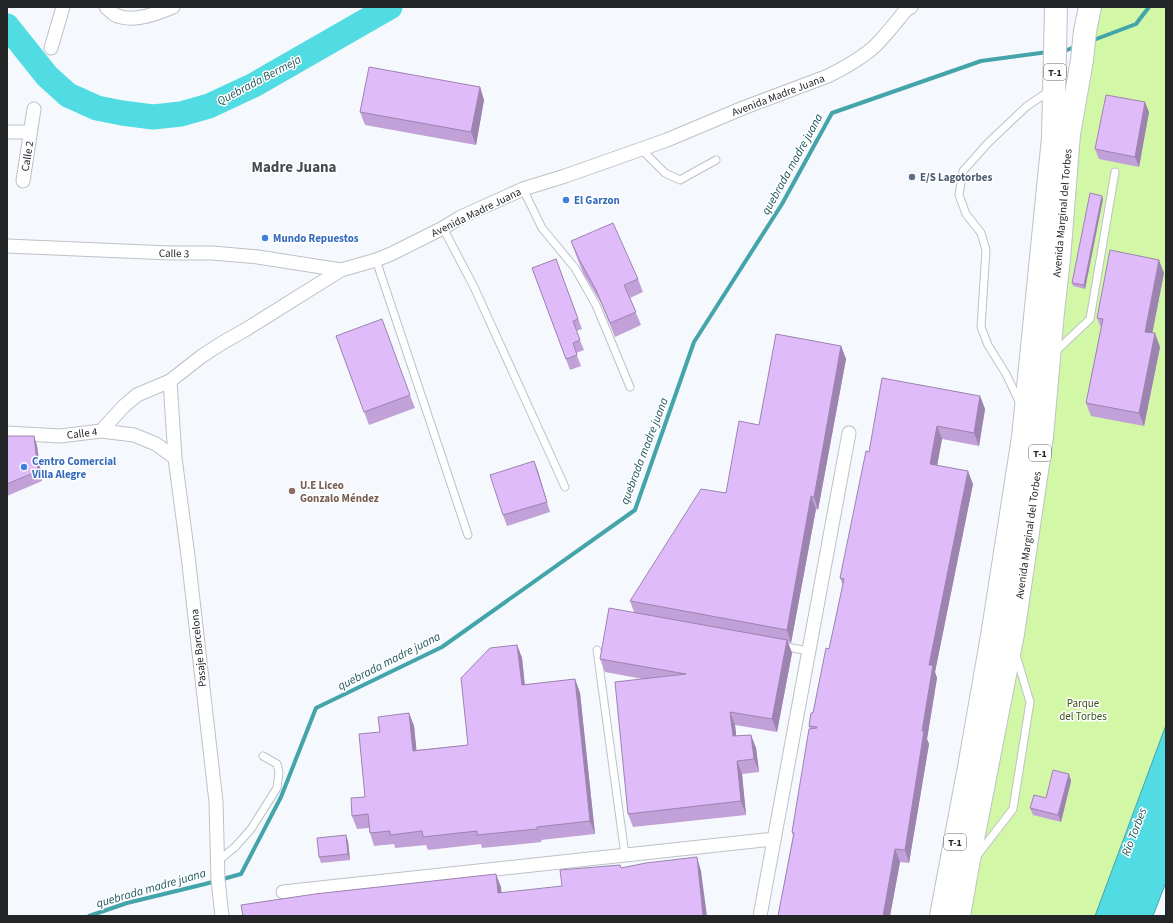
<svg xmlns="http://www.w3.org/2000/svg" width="1173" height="923" viewBox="0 0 1173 923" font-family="'Source Sans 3',sans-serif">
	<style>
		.green { fill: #d2f7a6 }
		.water { fill: #51dbe2; stroke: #43a4aa }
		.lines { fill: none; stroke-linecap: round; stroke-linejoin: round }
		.stream { stroke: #43a4aa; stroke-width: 4 }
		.river { stroke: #51dbe2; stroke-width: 25 }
		.service-casing { stroke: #bcc2c7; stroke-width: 9 }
		.minor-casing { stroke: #bcc2c7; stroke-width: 15 }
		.trunk-casing { stroke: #bcc2c7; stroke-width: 24 }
		.service { stroke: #fff; stroke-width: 7 }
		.minor { stroke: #fff; stroke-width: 13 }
		.trunk { stroke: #fff; stroke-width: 22 }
		.wall { fill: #c1a1d7 }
		.shaded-wall { fill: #9d83af }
		.building { fill: #e0bbfa; stroke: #9d83af }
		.service-dot { fill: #5c6f8a; stroke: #fff; stroke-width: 1.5 }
		.shop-dot { fill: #3f7fe0; stroke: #fff; stroke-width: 1.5 }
		.education-dot { fill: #8d6e63; stroke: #fff; stroke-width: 1.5 }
		.labels { text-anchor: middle; stroke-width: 3; stroke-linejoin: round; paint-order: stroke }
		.shield { fill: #fff; stroke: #656668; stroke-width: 1 }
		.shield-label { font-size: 10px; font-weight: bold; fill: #232527 }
		.street-label { font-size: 11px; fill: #232527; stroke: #fff }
		.service-label { font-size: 11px; font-weight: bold; fill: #4e5e75; stroke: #fff; text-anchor: start }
		.shop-label { font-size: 11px; font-weight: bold; fill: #366cbe; stroke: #fff; text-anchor: start }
		.education-label { font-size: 11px; font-weight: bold; fill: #785e54; stroke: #fff; text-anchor: start }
		.park-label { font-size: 11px; fill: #395015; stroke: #fff }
		.water-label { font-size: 12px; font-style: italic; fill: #1c5659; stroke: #fff }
		.district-label { font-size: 15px; font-weight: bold; fill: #464a4f; stroke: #fff }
	</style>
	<rect width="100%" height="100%" fill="#f5f9fe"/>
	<path class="green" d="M1090 7H1166V725L1095 916H959Z"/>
	<path class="water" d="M1166 725V882L1153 916H1095Z"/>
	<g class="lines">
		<path class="stream" d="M1091 41 1136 24 1149 7
			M1061 51 1067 50 1077 46
			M89 916 127 903 205 884 241 874 281 797 316 708 442 647 635 510 694 342 782 204 832 113 981 61 1048 52"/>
		<path class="river" d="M7 26 47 76 68 95 97 108 122 113 153 117 181 114 209 106 254 85 390 7"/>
		<defs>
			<path id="service" d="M642 150 665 173 680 180 716 160
				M523 189 542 228 575 268 596 305 630 387
				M443 228 474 287 565 487
				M376 260 468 535
				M1055 352 1090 319 1115 172
				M1020 403 1006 374 988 345 981 327 986 250 981 233 966 214 959 195 963 171 988 143 1027 106 1051 90
				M781 646 809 651
				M597 650 625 855
				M976 857 1013 809 1030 702 1016 655
				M218 861 235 847 251 829 277 788 279 772 277 764 263 756"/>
			<path id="minor" d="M106 7C109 10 112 13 115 15 133 23 156 14 173 7
				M51 48 63 7
				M7 132H30
				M23 181 34 109
				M7 246 170 253H212L258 257 341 270
				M170 381 175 458 188 556 216 802 218 880 222 916
				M101 431 124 406 137 395 170 381 202 356 222 343 245 330 341 270 376 260 391 254 443 228 461 217 523 189 565 176 667 140 743 108 828 76C844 68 862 58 875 46 886 35 896 22 906 10L911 7
				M7 433 60 436 101 431 134 435 156 444 175 458
				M283 892 774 839
				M760 916 849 433"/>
			<path id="trunk" d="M941 916 969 767 992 636 1023 437 1053 138 1056 7
				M959 916 967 870 1013 634 1042 437 1053 312 1059 259 1069 134 1082 60 1085 31 1090 7"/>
		</defs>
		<use href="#service" class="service-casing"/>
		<use href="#minor" class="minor-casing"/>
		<use href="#trunk" class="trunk-casing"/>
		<use href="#service" class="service"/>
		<use href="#minor" class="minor"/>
		<use href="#trunk" class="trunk"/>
	</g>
	<path class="wall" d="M480 87 484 100 476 145 365 125 360 112Z
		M1149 112 1139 167 1099 159 1095 149Z
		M1103 199 1085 289 1073 286 1072 283Z
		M571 241 638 279 643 292 630 298 641 325 615 337 601 303 583 273 576 255Z
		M556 259 582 329 576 331 584 350 576 353 581 366 570 370 532 268Z
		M1164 273 1152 333 1160 347 1144 426 1091 416 1086 403 1101 328 1097 318Z
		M336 336 410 395 415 408 369 425Z
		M841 346 846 359 818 510 816 509 791 643 788 642 792 653 777 732 735 725 736 736 751 735 756 748 759 772 742 774 746 815 633 827 628 814 643 679 605 672 600 659 634 612 630 601 726 493 759 425Z
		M980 396 985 409 979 446 942 439 937 465 973 484 935 672 937 678 927 739 929 744 909 863 900 862 890 916H778L793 836 792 832 810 729 809 726 829 649 843 585 840 578 869 452Z
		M7 436H34L37 446 42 481 7 496Z
		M534 461 550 512 507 526 503 515Z
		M517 645 522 658 525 685 575 679 580 693 595 834 541 840 542 842 482 848 481 844 428 850 426 845 395 848 394 844 374 846 370 833 369 828 357 829 352 816 365 797 380 732 409 713 414 726 416 750 468 745Z
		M1069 774 1071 781 1061 822 1033 815 1030 808 1046 798Z
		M348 841 350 860 321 863 319 857Z"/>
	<path class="shaded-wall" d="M480 87 484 100 476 145 471 132Z
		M1145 102 1149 112 1139 167 1135 157Z
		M1102 196 1103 199 1085 289 1084 285Z
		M1159 260 1164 273 1150 345 1145 332Z
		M1155 333 1160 347 1144 426 1139 413Z
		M841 346 846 359 818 510 814 497Z
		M980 396 985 409 979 446 974 433Z
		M937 426 942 439 935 477 930 464Z
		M34 436 37 446 42 481 38 471Z
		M534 461 538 471 550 512 547 502Z
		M968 471 973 484 935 672 937 678 927 739 929 744 909 863 905 850 922 731 929 665Z
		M811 496 816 509 791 643 787 630Z
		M787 640 792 653 777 732 772 719Z
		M517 645 522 658 526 698 522 685Z
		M575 679 580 693 595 834 590 821Z
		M730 712 735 725 738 750 733 736Z
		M409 713 414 726 418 764 413 751Z
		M751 735 756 748 759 772 754 759Z
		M737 761 742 774 746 815 741 801Z
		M1069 774 1071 781 1061 822 1058 815Z
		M346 835 348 841 350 860 348 854Z
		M895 849 900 862 890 916H883Z
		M697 857 701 871 707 916H703Z
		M496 874 501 887 503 907 498 893Z"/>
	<path class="building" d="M369 67 480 87 471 132 360 112Z
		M1106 95 1145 102 1135 157 1095 149Z
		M1090 193 1102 196 1084 285 1072 283Z
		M613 223 638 279 624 285 636 312 610 323 596 290 579 259 571 241Z
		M1110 250 1159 260 1145 332 1155 333 1139 413 1086 403 1103 319 1097 318Z
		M556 259 578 319 573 321 580 340 573 343 577 355 566 359 532 268Z
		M382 319 410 395 364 412 336 336Z
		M776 334 841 346 814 497 811 496 787 630 630 601 701 489 726 493 739 421 759 425Z
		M882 378 980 396 974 433 937 426 930 464 968 471 929 665H933L922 731H924L905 850 895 849 883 916H778L794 833 792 832 809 729 817 728V727L809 726 811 713H813L826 648 829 649 844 579 840 578 866 451 869 452Z
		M7 436H34L38 471 7 484Z
		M534 461 547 502 503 515 490 475Z
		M609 608 787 640 772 719 730 712 733 736 751 735 754 759 737 761 741 801 628 814 615 682 686 674 600 659Z
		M517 645 522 685 575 679 590 821 537 827V829L477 835V831L423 837 422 831 390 835V831L370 833 368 814 352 816 351 798 365 797 359 734 380 732 378 717 409 713 413 751 468 745 461 678 490 648Z
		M1053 770 1069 774 1058 815 1030 808 1034 795 1046 798Z
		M346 835 348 854 319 857 317 838Z
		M697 857 703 916H243L241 905 315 894 496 874 498 893 562 886 560 870 620 865 621 868 646 863Z"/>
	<circle class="service-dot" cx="912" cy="177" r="4"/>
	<g class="shop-dot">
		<circle cx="566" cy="200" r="4"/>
		<circle cx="265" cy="238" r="4"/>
		<circle cx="24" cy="467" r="4"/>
	</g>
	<circle class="education-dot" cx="292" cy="491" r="4"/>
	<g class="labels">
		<g class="shield">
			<rect x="1044" y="64" width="22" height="16" rx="3"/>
			<rect x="1029" y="445" width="22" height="16" rx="3"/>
			<rect x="944" y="834" width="22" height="16" rx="3"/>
		</g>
		<g class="shield-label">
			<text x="1055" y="76">T-1</text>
			<text x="1040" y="457">T-1</text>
			<text x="955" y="846">T-1</text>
		</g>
		<g class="street-label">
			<text transform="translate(778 95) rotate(-21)" y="4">Avenida Madre Juana</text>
			<text transform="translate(27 156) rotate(-81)" y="4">Calle 2</text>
			<text transform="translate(476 212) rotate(-26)" y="4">Avenida Madre Juana</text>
			<text transform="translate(1062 213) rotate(-85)" y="4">Avenida Marginal del Torbes</text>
			<text transform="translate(174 253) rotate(1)" y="4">Calle 3</text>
			<text transform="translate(82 433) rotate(-7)" y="4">Calle 4</text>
			<text transform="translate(1028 535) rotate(-82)" y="4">Avenida Marginal del Torbes</text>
			<text transform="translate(198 648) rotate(-96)" y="4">Pasaje Barcelona</text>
		</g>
		<g class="service-label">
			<text x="920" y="181">E/S Lagotorbes</text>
		</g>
		<g class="shop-label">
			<text x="574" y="204">El Garzon</text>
			<text x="273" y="242">Mundo Repuestos</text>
			<text x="32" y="465">Centro Comercial<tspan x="32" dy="13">Villa Alegre</tspan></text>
		</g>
		<g class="education-label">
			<text x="300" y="489">U.E Liceo<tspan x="300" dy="13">Gonzalo Méndez</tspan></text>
		</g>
		<g class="park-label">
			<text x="1083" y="707">Parque<tspan x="1083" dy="13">del Torbes</tspan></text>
		</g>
		<g class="water-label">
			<text transform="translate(259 80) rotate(-28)" y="4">Quebrada Bermeja</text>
			<text transform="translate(792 164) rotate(-61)" y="4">quebrada madre juana</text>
			<text transform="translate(644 451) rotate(-69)" y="4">quebrada madre juana</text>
			<text transform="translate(389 661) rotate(-27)" y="4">quebrada madre juana</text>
			<text transform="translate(1134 832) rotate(-69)" y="4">Río Torbes</text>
			<text transform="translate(151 888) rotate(-16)" y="4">quebrada madre juana</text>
		</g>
		<g class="district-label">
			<text x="294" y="172">Madre Juana</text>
		</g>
	</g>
	<rect width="1173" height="923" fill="none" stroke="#232527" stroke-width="16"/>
</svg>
